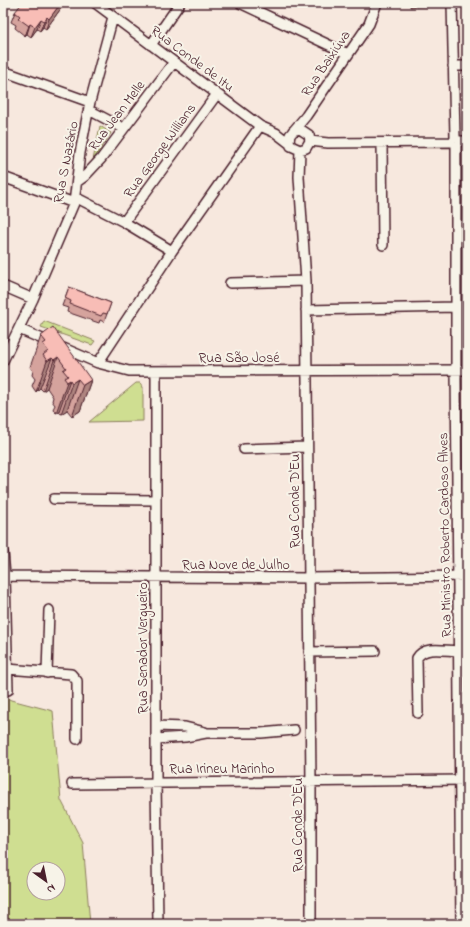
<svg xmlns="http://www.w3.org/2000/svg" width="470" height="927" viewBox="0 0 470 927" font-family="'Indie Flower',sans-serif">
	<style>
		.green { fill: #cfde91; stroke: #8c7e5e; fill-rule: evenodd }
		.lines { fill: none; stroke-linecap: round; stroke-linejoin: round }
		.minor-casing { stroke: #4a1f2b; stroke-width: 12 }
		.minor { stroke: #f7f3e8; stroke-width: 9 }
		.wall { fill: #d5a39d; stroke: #4a1f2b }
		.shaded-wall { fill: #ae847f; stroke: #4a1f2b }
		.building { fill: #f8bdb6; stroke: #4a1f2b }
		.labels { text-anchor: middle; stroke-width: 4; stroke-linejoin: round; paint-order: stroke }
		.street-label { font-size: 14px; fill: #4a1f2b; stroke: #f7f3e8 }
	</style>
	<rect width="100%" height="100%" fill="#f7e8de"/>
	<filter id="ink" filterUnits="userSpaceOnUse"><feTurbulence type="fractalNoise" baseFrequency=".025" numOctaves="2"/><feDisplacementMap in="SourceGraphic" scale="8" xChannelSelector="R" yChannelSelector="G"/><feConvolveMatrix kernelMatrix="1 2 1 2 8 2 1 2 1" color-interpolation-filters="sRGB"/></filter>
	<g filter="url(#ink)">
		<path class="green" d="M100 126 111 133 93 160Z
			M44 321 95 341 92 345 41 327Z
			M136 383H140L143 387V421L89 422Z
			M3 696 11 700 53 711 61 800 83 843 90 924H3ZM34 869H58V893H34Z"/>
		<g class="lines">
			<defs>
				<path id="minor" d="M95 3 260 126 276 133 289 143
					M240 3 348 54
					M452 3 455 137
					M151 45 180 3
					M453 66H467
					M3 71 90 102
					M89 110 123 128
					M293 131 300 129 309 135 310 141 306 148 300 150 291 146 289 141 290 135 306 116 369 24 377 3
					M310 141 328 143 451 142
					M460 141H467
					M382 143 383 245
					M456 146V370L461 924
					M300 150 299 177 306 281 311 783V924
					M3 177 74 203
					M78 181 85 176 101 159 174 62
					M75 197 124 222 172 251
					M124 222 217 94
					M230 283 306 281
					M3 286 33 299
					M306 310 456 307
					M19 329 98 363 129 371 467 370
					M3 361 33 299 74 203 80 153 90 102 113 17
					M98 363 172 251 260 126
					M156 372V782L158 924
					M244 449 307 447
					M54 499 155 500
					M3 552 5 576 8 690
					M3 576 308 578 467 576
					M309 652 375 651
					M7 669 71 674 77 681V739
					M47 673 49 610
					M418 713 417 658C425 645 445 651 459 651
					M156 726 185 727 205 732
					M156 739 185 737 206 733H261L294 730
					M72 784 467 780"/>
			</defs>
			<use href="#minor" class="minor-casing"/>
			<use href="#minor" class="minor"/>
		</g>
		<path class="wall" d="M62 7 46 29 43 27 40 31 37 29 31 37 27 34 25 36 15 28 16 25 11 22 15 12Z
			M69 287 111 303 104 322 100 320 99 323 67 312 68 308 62 306Z
			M41 336 91 380 80 411 72 416 67 410 61 414 59 411 56 413 53 409 55 405 52 401 53 397 47 388 43 391 40 388 36 392 32 386 35 379 32 375 33 371 30 367Z"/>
		<path class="shaded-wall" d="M61 3H64L62 7 46 29 49 19Z
			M411 3H428L427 6 410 7Z
			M47 17 43 27 40 31 44 21Z
			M41 19 37 29 31 37 35 27Z
			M30 24 27 34 25 36 29 26Z
			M58 357 47 388 43 391 54 360Z
			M52 358 40 388 36 392 47 361Z
			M78 379 67 410 61 414 72 383Z
			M70 380 59 411 56 413 67 382Z
			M91 380 80 411 72 416 83 385Z"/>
		<path class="building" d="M22 3H61L49 19 47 17 44 21 41 19 35 27 30 24 29 26 18 18 20 16 15 12Z
			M69 287 111 303 107 314 103 313 101 316 70 304 71 301 65 298Z
			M53 327 91 380 83 385 78 379 72 383 70 380 67 382 64 378 68 376 63 370 66 368 58 357 54 360 52 358 47 361 43 355 48 351 43 344 46 342 41 336Z"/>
	</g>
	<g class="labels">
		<g class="street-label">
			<text transform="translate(193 58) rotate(37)" y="5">Rua Conde de Itu</text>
			<text transform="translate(325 63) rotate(-56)" y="5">Rua Baixiúva</text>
			<text transform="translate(116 115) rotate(-53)" y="5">Rua Jean Melle</text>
			<text transform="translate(159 150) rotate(-54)" y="5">Rua George Willians</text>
			<text transform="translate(65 162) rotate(-79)" y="5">Rua S Nazário</text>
			<text x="239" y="362">Rua São José</text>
			<text transform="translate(294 501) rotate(-90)" y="5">Rua Conde D'Eu</text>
			<text transform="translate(444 535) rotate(-91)" y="5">Rua Ministro Roberto Cardoso Alves</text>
			<text x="236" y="569">Rua Nove de Julho</text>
			<text transform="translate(142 648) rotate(-90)" y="5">Rua Senador Vergueiro</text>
			<text x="222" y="773">Rua Irineu Marinho</text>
			<text transform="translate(297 825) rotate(-90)" y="5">Rua Conde D'Eu</text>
		</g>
	</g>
	<rect width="470" height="927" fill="none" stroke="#f7f3e8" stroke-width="16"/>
	<rect x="8" y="8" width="454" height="911" fill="none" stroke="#4a1f2b" stroke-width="1.5" filter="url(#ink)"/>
	<g transform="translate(46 881) rotate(147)"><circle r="19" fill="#f7f3e8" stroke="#b29e9c"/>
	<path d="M0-3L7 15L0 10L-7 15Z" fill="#4a1f2b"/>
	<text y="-6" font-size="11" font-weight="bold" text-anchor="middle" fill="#4a1f2b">N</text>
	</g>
</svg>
